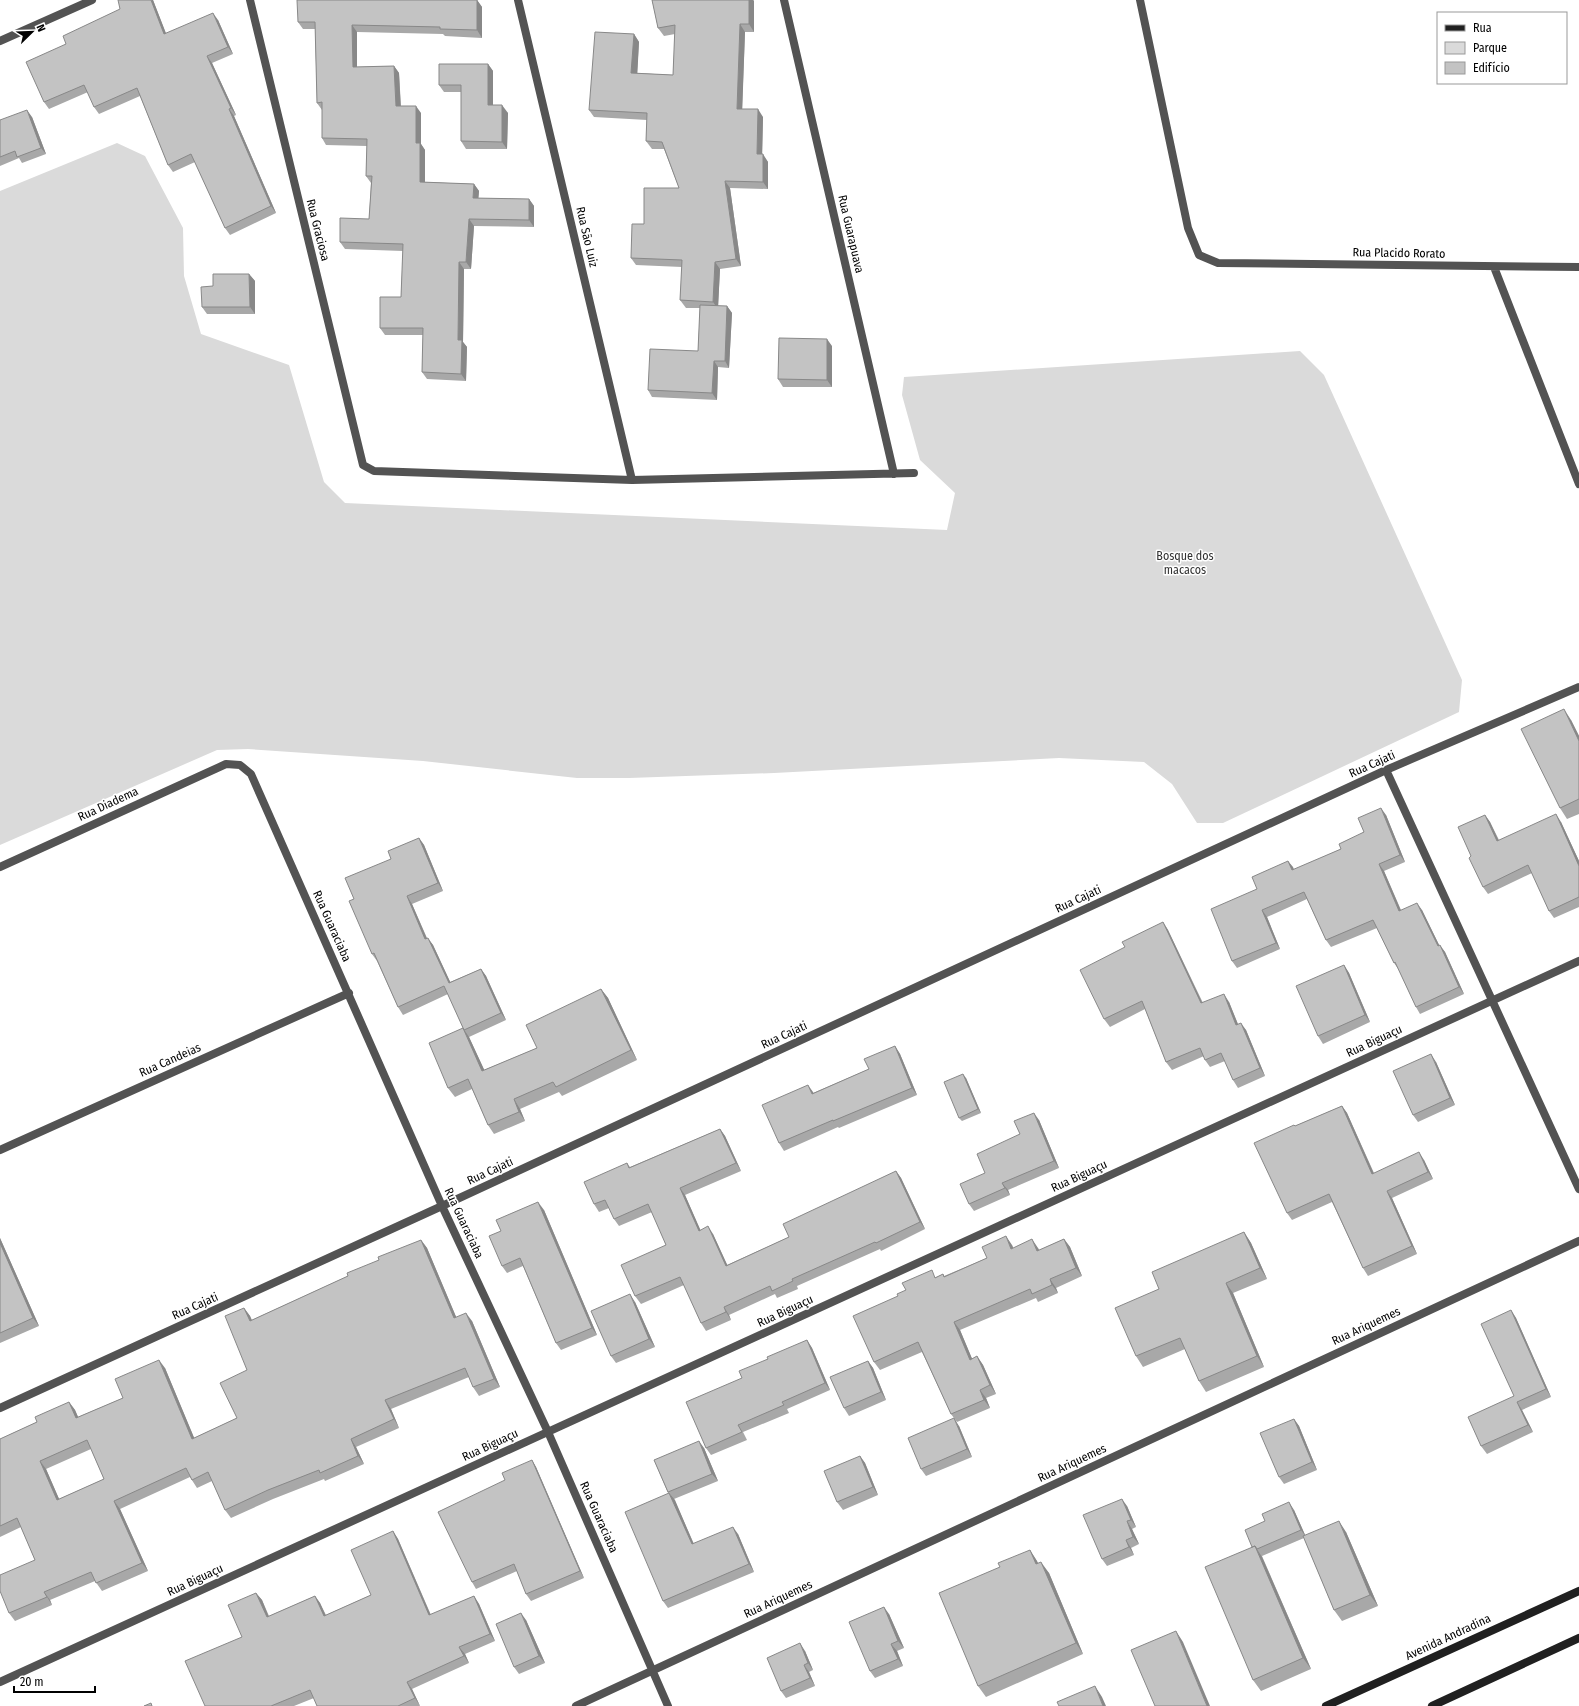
<svg xmlns="http://www.w3.org/2000/svg" width="1579" height="1706" viewBox="0 0 1579 1706" font-family="'Fira Sans Condensed',sans-serif">
	<style>
		.green { fill: #dadada }
		.lines { fill: none; stroke-linecap: round; stroke-linejoin: round }
		.street { stroke: #535353; stroke-width: 8 }
		.secondary { stroke: #202020; stroke-width: 8 }
		.wall { fill: #a8a8a8; fill-rule: evenodd }
		.shaded-wall { fill: #888 }
		.building { fill: #c3c3c3; stroke: #888; fill-rule: evenodd }
		.labels { text-anchor: middle; stroke-width: 3; stroke-linejoin: round; paint-order: stroke }
		.street-label { font-size: 12px; fill: #000; stroke: #fff }
		.park-label { font-size: 12px; fill: #313131; stroke: #fff }
	</style>
	<rect width="100%" height="100%" fill="#fff"/>
	<path class="green" d="M117 143 145 156 183 228 184 276 201 334 289 365 324 482 345 503 947 530 955 493 920 460 902 395 904 377 1300 351 1324 375 1462 680 1459 712 1223 823H1197L1172 784 1144 762 1059 758 774 773 629 778H577L423 761 248 749 217 750 0 845V191Z"/>
	<g class="lines">
		<path class="street" d="M250 0 363 465 374 471 632 480 914 473
			M518 0 632 480
			M784 0 894 474
			M1140 0 1188 228 1199 255 1218 263 1579 267
			M0 41 92 0
			M1494 267 1579 484
			M1386 770 1579 1189
			M0 867 226 764 240 765 251 774 442 1206 548 1432 668 1706
			M0 1150 349 993
			M0 1408 442 1206 1386 770 1579 687
			M0 1682 1579 961
			M576 1706 1579 1241"/>
		<path class="secondary" d="M1326 1706 1579 1591
			M1432 1706 1579 1638"/>
	</g>
	<path class="wall" d="M153 0 166 34 218 20 233 54 212 63 236 115 234 116 276 213 230 235 225 228 195 162 173 172 168 165 140 96 99 114 94 107 88 92 49 109 44 102 66 44Z
		M477 0 482 7V38L445 36 443 34 357 32V67L394 66 399 73 401 106 421 113V144L425 150V182L474 184 479 191 478 198 529 199 534 206V227L474 226 471 269H464L463 342 467 347 466 381 427 379 422 372 423 335H385L380 328 401 297 403 251 345 249 340 242 369 219 371 183 366 176 367 146 326 145 322 138V110L317 103 315 29H303L298 22Z
		M652 0H753L754 1V32H745L742 109 763 117 762 154 768 162V189L730 188 741 266 720 269 718 306H727L732 313 729 368 718 367 717 400 652 397 648 390 698 351 700 308H686L680 300 682 267 636 265 631 258 644 224 679 188 664 149H652L646 141 647 120 594 117 589 110 634 34 639 42 637 73 673 75 675 34 664 36 658 28Z
		M488 64 493 71V105L508 113 507 149H466L461 141V92H444L439 85Z
		M32 117 46 154 22 163 19 158 0 166V120Z
		M249 274 255 281V314H207L202 307 213 286Z
		M832 346V387H783L778 379Z
		M1571 720 1579 736V814L1567 819 1560 808Z
		M1386 815 1405 862 1384 871 1401 910H1422L1439 945 1445 952 1464 994 1420 1014 1416 1007 1399 970 1394 963 1377 928 1331 947 1326 940 1307 899 1267 917 1280 949 1237 968 1232 961 1257 889 1288 861 1294 870 1341 849Z
		M1485 815 1490 822 1499 840 1561 822 1579 861V907L1554 918 1549 911 1532 873 1488 894 1483 887 1471 856Z
		M419 838 424 845 443 891 412 904 427 938 433 945 450 982 481 969 486 976 506 1020 469 1037 484 1070 537 1048 601 989 608 998 637 1060 562 1096 559 1092 520 1109 525 1121 494 1134 488 1125 472 1089 455 1097 448 1088 464 1030 448 994 403 1015 398 1007 377 961 372 954 354 899 391 859Z
		M1163 922 1168 930 1203 1003 1229 1002 1238 1024 1246 1030 1265 1076 1238 1088 1233 1080 1225 1061 1210 1067 1205 1060 1204 1056 1172 1070 1166 1062 1145 1009 1110 1027 1104 1019 1125 947Z
		M1344 965 1349 973 1370 1022 1323 1044 1318 1036Z
		M895 1046 900 1054 917 1095 839 1128 838 1127 784 1151 779 1143 813 1093 869 1069Z
		M1436 1062 1455 1105 1418 1122 1413 1115Z
		M966 1078 981 1113 962 1121 959 1118Z
		M1342 1106 1347 1113 1374 1173 1424 1160 1433 1179 1392 1198 1417 1254 1368 1276 1363 1268 1332 1202 1292 1220 1287 1213 1295 1126Z
		M1039 1120 1059 1168 1008 1190 1010 1195 974 1211 969 1204 985 1173 1020 1134Z
		M720 1129 725 1136 741 1171 685 1195 700 1230 713 1234 727 1265 789 1237 896 1171 901 1178 925 1229 881 1251 880 1249 797 1286 798 1289 777 1298 775 1294 729 1315 731 1320 706 1331 701 1323 684 1285 641 1304 635 1296 666 1245 652 1212 619 1226 614 1219 609 1208 599 1212 594 1204 627 1163 630 1167Z
		M544 1210 597 1335 561 1350 556 1343 523 1266 507 1273 502 1266 501 1231Z
		M1244 1232 1251 1243 1267 1279 1233 1293 1264 1367 1206 1392 1199 1381 1185 1349 1143 1367 1136 1356 1159 1289Z
		M0 1238 39 1326 0 1343Z
		M1064 1239 1070 1247 1082 1276 1056 1288 1058 1293 1038 1302 1036 1298 960 1330 972 1359 977 1356 983 1365 996 1394 986 1398 990 1408 957 1422 951 1414 922 1352 880 1370 874 1362 898 1296 936 1277 943 1274 944 1276 987 1258 1012 1245 1013 1248H1038L1039 1250Z
		M421 1240 427 1248 456 1317 472 1321 500 1387 479 1396 473 1387 469 1377 391 1409 399 1428 356 1447 364 1464 325 1481 324 1479 273 1499 231 1518 225 1510 212 1481 197 1488 190 1477 120 1509 148 1571 102 1591 95 1581 50 1600 52 1605 15 1621 9 1613 35 1560 21 1527 0 1537V1439L37 1422 69 1402 75 1410 78 1417 123 1398 165 1368 194 1438 237 1418 247 1370 244 1308 250 1316 252 1320 348 1276 379 1260ZM91 1449 104 1479 59 1499 46 1469Z
		M635 1302 655 1347 616 1363 611 1356Z
		M1511 1310 1516 1318 1551 1397 1522 1410 1533 1432 1487 1454 1481 1446 1514 1396Z
		M807 1340 812 1348 830 1390 787 1409 789 1413 743 1432 747 1440 711 1455 706 1448 742 1378 768 1359Z
		M868 1361 873 1368 886 1400 849 1416 844 1408Z
		M1294 1419 1299 1426 1317 1470 1284 1484 1279 1477Z
		M959 1426 972 1457 926 1476 921 1469Z
		M704 1448 718 1481 674 1499 694 1544 738 1534 754 1572 668 1608 663 1601 668 1493 654 1460Z
		M860 1456 865 1463 878 1495 843 1510 837 1502Z
		M532 1460 536 1467 584 1578 531 1601 526 1594 517 1571 476 1589 472 1582 505 1480Z
		M1127 1506 1136 1527 1132 1529 1139 1544 1131 1548 1134 1555 1107 1566 1102 1559Z
		M1294 1510 1305 1535 1346 1532 1378 1606 1342 1621 1334 1610 1304 1538 1262 1556 1311 1669 1261 1691 1253 1680 1252 1547Z
		M393 1531 398 1539 431 1615 474 1596 479 1604 495 1641 465 1654 469 1663 412 1689 420 1706H317L314 1698 294 1706H205L242 1637 256 1593 262 1600 269 1616 315 1596 320 1603 326 1615 371 1595Z
		M1030 1550 1038 1563 1049 1573 1083 1654 986 1697 978 1686 1000 1567Z
		M889 1614 904 1648 897 1651 903 1666 875 1678 870 1671Z
		M526 1620 545 1663 519 1674 514 1667Z
		M805 1651 813 1670 809 1672 815 1686 786 1698 781 1691Z"/>
	<path class="shaded-wall" d="M151 0H153L169 41 164 34Z
		M477 0 482 7V38L477 30Z
		M749 0H753L754 1V32L749 24Z
		M213 13 218 20 233 54 228 47Z
		M740 24 745 32 742 116 737 109Z
		M352 25 357 32V74L353 67Z
		M634 34 639 42 637 80 631 73Z
		M207 56 212 63 236 115 231 108Z
		M488 64 493 71V113L488 105Z
		M394 66 399 73 401 113 396 106Z
		M502 105 508 113 507 149 502 142Z
		M416 106 421 113V144L425 150V189L420 182 416 143Z
		M229 109 234 116 276 213 271 206Z
		M758 109 763 117 762 162 757 154Z
		M27 110 32 117 46 154 41 148Z
		M763 154 768 162V189L763 182Z
		M725 181 730 188 741 266 736 259Z
		M474 184 479 191 478 205 473 198Z
		M529 199 534 206V227L529 220Z
		M469 219 474 226 471 269 466 262Z
		M459 262 464 269 463 342 467 347 466 381 461 374 458 340Z
		M715 262 720 269 718 309 713 302Z
		M249 274 255 281V314L250 307Z
		M727 306 732 313 729 368 725 361Z
		M827 339 832 346V387L827 380Z
		M714 361 718 367 717 400 712 393Z
		M1564 709 1571 720 1579 736V741Z
		M1381 808 1386 815 1405 862 1400 855Z
		M1556 814 1561 822 1579 861V866Z
		M1485 815 1490 822 1502 848 1497 841Z
		M419 838 424 845 443 891 438 883Z
		M1288 861 1293 867 1297 877 1292 870Z
		M1379 864 1384 871 1404 918 1399 911Z
		M407 896 412 904 430 946 425 939Z
		M1417 903 1422 910 1443 953 1438 946Z
		M1262 910 1267 917 1280 949 1276 943Z
		M1163 922 1168 930 1206 1011 1201 1003Z
		M428 938 433 945 454 990 449 983Z
		M1440 945 1445 952 1464 994 1459 987Z
		M1344 965 1349 973 1370 1022 1365 1015Z
		M481 969 486 976 506 1020 501 1013Z
		M601 989 608 998 637 1060 631 1050Z
		M1224 994 1229 1002 1241 1032 1236 1025Z
		M1241 1023 1246 1030 1265 1076 1260 1068Z
		M463 1028 469 1037 489 1080 482 1071Z
		M895 1046 900 1054 917 1095 912 1088Z
		M1431 1054 1436 1062 1455 1105 1450 1098Z
		M963 1074 966 1078 981 1113 978 1109Z
		M808 1085 813 1092 817 1101 812 1094Z
		M514 1099 520 1109 525 1121 519 1112Z
		M1342 1106 1347 1113 1377 1181 1372 1174Z
		M1034 1113 1039 1120 1059 1168 1054 1161Z
		M720 1129 725 1136 741 1171 736 1163Z
		M1419 1152 1424 1160 1433 1179 1428 1172Z
		M896 1171 901 1178 925 1229 920 1222Z
		M1002 1183 1008 1190 1010 1195 1005 1188Z
		M680 1188 685 1195 704 1238 699 1231Z
		M1387 1191 1392 1198 1417 1254 1412 1246Z
		M538 1202 544 1210 597 1335 592 1328Z
		M708 1226 713 1234 731 1273 726 1266Z
		M1244 1232 1251 1243 1267 1279 1260 1268Z
		M1006 1236 1012 1245 1017 1257 1011 1249Z
		M0 1238 39 1326 33 1318 0 1243Z
		M1032 1239 1038 1248 1043 1259 1037 1251Z
		M1064 1239 1070 1247 1082 1276 1076 1268Z
		M421 1240 427 1248 460 1326 454 1318Z
		M1050 1279 1056 1288 1058 1293 1052 1285Z
		M1226 1283 1233 1293 1264 1367 1257 1356Z
		M630 1294 635 1302 655 1347 649 1339Z
		M724 1307 729 1315 731 1320 726 1312Z
		M244 1308 250 1316 255 1329 250 1321Z
		M1511 1310 1516 1318 1551 1397 1546 1389Z
		M466 1313 472 1321 500 1387 494 1379Z
		M954 1322 960 1330 976 1368 970 1360Z
		M807 1340 812 1348 830 1390 825 1383Z
		M977 1356 983 1365 996 1394 990 1385Z
		M159 1360 165 1368 198 1447 192 1439Z
		M868 1361 873 1368 886 1400 881 1392Z
		M980 1390 986 1398 990 1408 984 1400Z
		M385 1400 391 1409 399 1428 394 1419Z
		M69 1402 75 1410 82 1426 76 1418Z
		M1517 1402 1522 1410 1533 1432 1528 1425Z
		M954 1418 959 1426 972 1457 967 1449Z
		M1294 1419 1299 1426 1317 1470 1312 1462Z
		M351 1439 356 1447 364 1464 358 1456Z
		M699 1441 704 1448 718 1481 712 1474Z
		M860 1456 865 1463 878 1495 873 1487Z
		M532 1460 536 1467 584 1578 580 1571Z
		M40 1461 46 1469 63 1508 57 1500Z
		M669 1493 675 1500 697 1552 692 1544Z
		M1122 1499 1127 1506 1136 1527 1131 1520Z
		M114 1501 120 1509 148 1571 142 1563Z
		M1289 1502 1294 1510 1306 1537 1301 1530Z
		M1127 1521 1132 1529 1139 1544 1133 1537Z
		M1339 1521 1346 1532 1378 1606 1370 1595Z
		M733 1527 738 1534 754 1572 749 1564Z
		M393 1531 398 1539 434 1623 429 1615Z
		M1126 1540 1131 1548 1134 1555 1129 1547Z
		M1255 1546 1262 1557 1311 1669 1303 1658Z
		M1030 1550 1037 1561 1043 1575 1036 1564Z
		M1041 1562 1049 1573 1083 1654 1076 1643Z
		M44 1592 50 1600 52 1605 47 1597Z
		M256 1593 262 1600 272 1625 267 1617Z
		M315 1596 320 1603 329 1623 324 1616Z
		M474 1596 479 1604 495 1641 490 1634Z
		M884 1607 889 1614 904 1648 898 1641Z
		M521 1613 526 1620 545 1663 539 1656Z
		M1176 1631 1183 1642 1210 1706H1207Z
		M800 1643 805 1651 813 1670 808 1663Z
		M891 1644 897 1651 903 1666 898 1659Z
		M459 1647 465 1654 469 1663 464 1656Z
		M804 1665 809 1672 815 1686 810 1678Z
		M407 1682 412 1689 420 1706 415 1698Z
		M1095 1686 1102 1697 1106 1706H1103Z"/>
	<path class="building" d="M118 0H151L164 34 213 13 228 47 207 56 231 108 229 109 271 206 225 228 191 154 168 165 137 88 94 107 84 85 44 102 26 62 66 44 63 36 120 9Z
		M297 0H477V30L440 29V27L352 25 353 67 394 66 396 106H416V143H420V182L474 184 473 198 529 199V220L469 219 466 262H459L458 340H462L461 374 422 372 423 328H380V297H401L403 244 340 242V218L369 219 372 176H366L367 139 322 138V102L317 103 315 22H298Z
		M652 0H749V24H740L737 109H758L757 154H763V182L725 181 736 259 715 262 713 302 680 300 682 260 631 258 632 224H644V188H679L662 142 646 141 647 113 589 110 595 32 634 34 631 73 673 75 675 25 658 28Z
		M439 64H488V105H502V142L461 141V85H439Z
		M27 110 41 148 17 157 15 151 0 157V120Z
		M213 274H249L250 307H202L201 287 213 286Z
		M700 305 727 306 725 361H714L712 393 648 390 650 349 698 351Z
		M779 338 827 339V380L778 379Z
		M1564 709 1579 741V799L1560 808 1521 729Z
		M1381 808 1400 855 1379 864 1399 911 1417 903 1438 946 1440 945 1459 987 1416 1007 1395 962 1394 963 1373 920 1326 940 1304 892 1262 910 1276 943 1232 961 1211 909 1257 889 1252 877 1288 861 1292 870 1341 849 1339 844 1364 832 1358 818Z
		M1556 814 1579 866V897L1549 911 1528 865 1483 887 1469 858 1471 856 1458 827 1485 815 1497 841Z
		M419 838 438 883 407 896 425 939 428 938 449 983 481 969 501 1013 464 1030 444 986 398 1007 374 953 372 954 349 901 354 899 345 878 391 859 388 851Z
		M1163 922 1201 1003 1224 994 1236 1025 1241 1023 1260 1068 1233 1080 1221 1053 1205 1060 1200 1048 1166 1062 1142 1001 1104 1019 1080 970 1125 947 1122 942Z
		M1344 965 1365 1015 1318 1036 1296 986Z
		M601 989 631 1050 556 1087 553 1082 514 1099 519 1112 488 1125 468 1079 448 1088 429 1043 463 1028 482 1071 537 1048 526 1025Z
		M895 1046 912 1088 833 1121V1120L779 1143 762 1105 808 1085 812 1094 869 1069 864 1059Z
		M1431 1054 1450 1098 1413 1115 1393 1071Z
		M963 1074 978 1109 959 1118 944 1082Z
		M1342 1106 1372 1174 1419 1152 1428 1172 1387 1191 1412 1246 1363 1268 1329 1194 1287 1213 1254 1143 1294 1125 1295 1126Z
		M1034 1113 1054 1161 1002 1183 1005 1188 969 1204 960 1184 985 1173 977 1154 1020 1134 1014 1121Z
		M720 1129 736 1163 680 1188 699 1231 708 1226 726 1266 789 1237 783 1224 896 1171 920 1222 876 1243 875 1242 792 1279 793 1281 772 1291 770 1286 724 1307 726 1312 701 1323 680 1277 635 1296 621 1265 666 1245 648 1204 614 1219 605 1200 594 1204 584 1182 627 1163 629 1168Z
		M538 1202 592 1328 556 1343 520 1258 502 1266 489 1236 501 1231 496 1220Z
		M1244 1232 1260 1268 1226 1283 1257 1356 1199 1381 1180 1338 1136 1356 1115 1308 1159 1289 1152 1272Z
		M1006 1236 1011 1249 1032 1239 1037 1251 1064 1239 1076 1268 1050 1279 1052 1285 1032 1294 1030 1289 954 1322 970 1360 977 1356 990 1385 980 1390 984 1400 951 1414 918 1342 874 1362 853 1316 898 1296 897 1294 906 1290 902 1283 932 1270 935 1278 943 1274 944 1277 987 1258 982 1247Z
		M421 1240 454 1318 466 1313 494 1379 473 1387 465 1368 385 1400 394 1419 351 1439 358 1456 320 1473 319 1470 268 1490 225 1510 208 1472 192 1480 186 1468 114 1501 142 1563 96 1583 91 1572 44 1592 47 1597 9 1613 0 1591V1575L35 1560 17 1518 0 1526V1439L37 1422 35 1417 69 1402 76 1418 123 1398 115 1379 159 1360 192 1439 237 1418 220 1383 247 1370 225 1316 244 1308 250 1321 348 1276 347 1273 379 1260 378 1257ZM87 1440 104 1479 57 1500 40 1461Z
		M0 1243 33 1318 0 1333Z
		M630 1294 649 1339 611 1356 591 1311Z
		M1511 1310 1546 1389 1517 1402 1528 1425 1481 1446 1468 1417 1514 1396 1481 1324Z
		M807 1340 825 1383 782 1402 784 1405 738 1425 742 1432 706 1448 686 1402 742 1378 739 1371 768 1359 767 1357Z
		M868 1361 881 1392 844 1408 830 1377Z
		M954 1418 967 1449 921 1469 908 1438Z
		M1294 1419 1312 1462 1279 1477 1260 1433Z
		M699 1441 712 1474 668 1492 654 1460Z
		M860 1456 873 1487 837 1502 824 1471Z
		M532 1460 580 1571 526 1594 514 1564 472 1582 438 1512 505 1480 502 1473Z
		M669 1493 692 1544 733 1527 749 1564 663 1601 625 1512Z
		M1122 1499 1131 1520 1127 1521 1133 1537 1126 1540 1129 1547 1102 1559 1083 1515Z
		M1289 1502 1301 1530 1257 1549 1255 1546 1252 1547 1245 1530 1265 1521 1262 1514Z
		M1339 1521 1370 1595 1334 1610 1303 1536Z
		M393 1531 429 1615 474 1596 490 1634 459 1647 464 1656 407 1682 415 1698 398 1706H317L310 1690 271 1706H205L185 1661 242 1637 228 1605 256 1593 267 1617 315 1596 324 1616 371 1595 351 1550Z
		M1255 1546 1303 1658 1253 1680 1205 1567Z
		M1030 1550 1036 1564 1041 1562 1076 1643 978 1686 939 1593 1000 1567 998 1563Z
		M884 1607 898 1641 891 1644 898 1659 870 1671 849 1622Z
		M521 1613 539 1656 514 1667 496 1624Z
		M1176 1631 1207 1706H1155L1131 1650Z
		M800 1643 808 1663 804 1665 810 1678 781 1691 767 1658Z
		M1095 1686 1103 1706H1059L1057 1702Z
		M151 1703 152 1706H144Z"/>
	<g class="labels">
		<g class="street-label">
			<text transform="translate(318 230) rotate(76)" y="4">Rua Graciosa</text>
			<text transform="translate(851 234) rotate(77)" y="4">Rua Guarapuava</text>
			<text transform="translate(587 237) rotate(77)" y="4">Rua São Luiz</text>
			<text transform="translate(1399 253) rotate(1)" y="4">Rua Placido Rorato</text>
			<text transform="translate(1372 764) rotate(-24)" y="4">Rua Cajati</text>
			<text transform="translate(108 804) rotate(-25)" y="4">Rua Diadema</text>
			<text transform="translate(1078 899) rotate(-25)" y="4">Rua Cajati</text>
			<text transform="translate(332 926) rotate(66)" y="4">Rua Guaraciaba</text>
			<text transform="translate(784 1035) rotate(-25)" y="4">Rua Cajati</text>
			<text transform="translate(1374 1041) rotate(-25)" y="4">Rua Biguaçu</text>
			<text transform="translate(170 1060) rotate(-24)" y="4">Rua Candeias</text>
			<text transform="translate(490 1171) rotate(-25)" y="4">Rua Cajati</text>
			<text transform="translate(1079 1176) rotate(-25)" y="4">Rua Biguaçu</text>
			<text transform="translate(464 1223) rotate(65)" y="4">Rua Guaraciaba</text>
			<text transform="translate(195 1306) rotate(-24)" y="4">Rua Cajati</text>
			<text transform="translate(785 1311) rotate(-25)" y="4">Rua Biguaçu</text>
			<text transform="translate(1366 1326) rotate(-25)" y="4">Rua Ariquemes</text>
			<text transform="translate(490 1445) rotate(-25)" y="4">Rua Biguaçu</text>
			<text transform="translate(1072 1463) rotate(-25)" y="4">Rua Ariquemes</text>
			<text transform="translate(599 1517) rotate(66)" y="4">Rua Guaraciaba</text>
			<text transform="translate(195 1580) rotate(-25)" y="4">Rua Biguaçu</text>
			<text transform="translate(778 1599) rotate(-25)" y="4">Rua Ariquemes</text>
			<text transform="translate(1448 1637) rotate(-25)" y="4">Avenida Andradina</text>
		</g>
		<g class="park-label">
			<text x="1185" y="560">Bosque dos<tspan x="1185" dy="14">macacos</tspan></text>
		</g>
	</g>
	<rect x="1437" y="12" width="130" height="72" fill="#ffffff" stroke="#999999"/>
	<rect x="1445" y="25" width="20" height="6" fill="#202020" stroke="#999999"/>
	<text x="1473" y="32" font-size="12" fill="#000000">Rua</text>
	<rect x="1445" y="42" width="20" height="12" fill="#dadada" stroke="#999999"/>
	<text x="1473" y="52" font-size="12" fill="#000000">Parque</text>
	<rect x="1445" y="62" width="20" height="12" fill="#c3c3c3" stroke="#999999"/>
	<text x="1473" y="72" font-size="12" fill="#000000">Edifício</text>
	<g transform="translate(32 32) rotate(67)" stroke="#ffffff" stroke-width="3" paint-order="stroke">
	<path d="M0-3L7 15L0 10L-7 15Z" fill="#000000"/>
	<text y="-6" font-size="11" font-weight="bold" text-anchor="middle" fill="#000000">N</text>
	</g>
	<path d="M14 1686v6h81v-6" fill="none" stroke="#000000" stroke-width="2"/>
	<text x="20" y="1686" font-size="12" fill="#000000" stroke="#ffffff" stroke-width="3" paint-order="stroke">20 m</text>
</svg>
